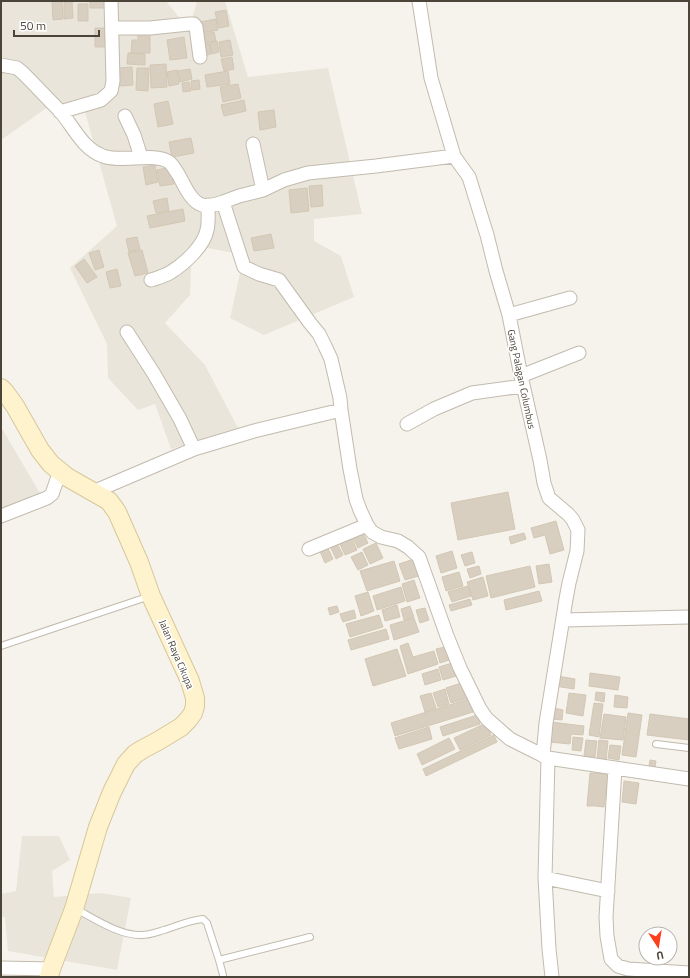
<svg xmlns="http://www.w3.org/2000/svg" width="690" height="978" viewBox="0 0 690 978" font-family="'Titillium Web',sans-serif">
	<style>
		.residential { fill: #eae5da }
		.building { fill: #d8cfc1; stroke: #d3c7b4 }
		.lines { fill: none; stroke-linecap: round; stroke-linejoin: round }
		.service-casing { stroke: #c2bbae; stroke-width: 8 }
		.minor-casing { stroke: #c2bbae; stroke-width: 15 }
		.secondary-casing { stroke: #d6c79b; stroke-width: 20 }
		.service { stroke: #fff; stroke-width: 6 }
		.minor { stroke: #fff; stroke-width: 13 }
		.secondary { stroke: #fff3cd; stroke-width: 18 }
		.labels { text-anchor: middle; stroke-width: 3.5; stroke-linejoin: round; paint-order: stroke }
		.street-label { font-size: 10px; fill: #4b4439; stroke: #fff }
	</style>
	<rect width="100%" height="100%" fill="#f6f3ec"/>
	<path class="residential" d="M1 1H166L189 30 197 1H225L248 77 328 68 362 214 314 219V241L341 256 354 297 264 335 230 318 244 255 192 245 190 295 165 323 205 365 238 428 171 449 155 404 138 410 108 378 107 344 70 268 117 226 81 98 45 109 1 140Z
		M1 427 44 500 1 515Z
		M22 836H59L70 860 52 871 54 897 101 893 131 898 117 970 8 951 5 917H1V894L16 891Z"/>
	<path class="building" d="M52 1H62L63 19 53 20Z
		M72 1 73 18 64 19V2Z
		M90 1H107V8H90Z
		M78 4H88V21H78Z
		M226 10 229 26 219 28 215 12Z
		M216 19 218 30 202 33 200 22Z
		M95 28H112L106 47H95Z
		M138 30 150 31V53H131L132 40H138Z
		M214 32 216 41 201 43 200 35Z
		M184 37 187 58 170 60 167 40Z
		M230 40 233 55 221 57 219 42Z
		M217 41 219 52 212 54 210 43Z
		M209 43 211 54 203 56 201 45Z
		M128 53 145 54V65L127 64Z
		M232 57 234 69 224 71 221 59Z
		M166 64 167 87 151 88 150 65Z
		M132 67 133 85 119 86V68Z
		M137 68H149L148 91 136 90Z
		M190 69 192 79 180 82 178 71Z
		M177 70 179 84 169 86 167 72Z
		M228 71 230 84 207 87 205 75Z
		M199 80 200 89 192 90 191 81Z
		M189 82 191 91 183 92 182 83Z
		M238 84 241 98 223 102 220 87Z
		M244 100 246 111 224 116 221 105Z
		M168 101 173 124 158 127 154 104Z
		M274 110 276 127 260 130 258 112Z
		M191 138 194 153 172 157 169 142Z
		M155 165 158 182 146 185 143 167Z
		M171 167 174 184 160 186 157 170Z
		M322 185 323 206 311 207 309 186Z
		M307 188 309 211 291 213 289 190Z
		M167 198 169 211 156 213 153 201Z
		M183 209 185 221 150 228 147 216Z
		M271 234 274 248 254 251 251 238Z
		M137 237 140 249 129 252 126 239Z
		M99 250 104 267 95 270 89 253Z
		M142 250 148 273 135 276 128 253Z
		M84 259 97 277 87 283 75 266Z
		M117 269 121 286 110 288 106 272Z
		M508 492 515 529 458 540 451 503Z
		M556 521 564 550 550 554 545 535 534 538 531 528Z
		M363 533 368 543 358 548 353 538Z
		M524 533 526 539 511 544 509 537Z
		M352 539 357 550 345 555 340 544Z
		M337 543 343 555 336 559 330 546Z
		M376 543 383 558 370 564 363 549Z
		M327 546 333 559 325 563 319 549Z
		M452 551 457 568 441 573 436 556Z
		M362 552 368 565 358 570 351 557Z
		M472 552 475 563 465 566 461 555Z
		M417 558 422 575 405 580 399 564Z
		M394 561 400 581 367 591 360 571Z
		M549 564 552 582 539 584 536 566Z
		M479 566 481 574 470 578 467 569Z
		M530 566 535 587 491 598 486 576Z
		M459 572 463 586 446 591 442 577Z
		M483 577 488 596 473 600 467 582Z
		M414 580 420 598 407 602 402 584Z
		M468 586 471 596 452 602 448 592Z
		M401 587 405 601 377 610 373 596Z
		M539 591 542 601 506 610 504 600Z
		M368 592 374 611 361 616 355 596Z
		M470 599 472 605 451 611 449 605Z
		M397 605 400 617 385 621 382 610Z
		M337 606 339 612 330 615 328 608Z
		M410 606 414 617 404 620 401 609Z
		M425 608 429 620 420 623 416 610Z
		M354 610 356 618 343 622 340 614Z
		M379 615 383 627 350 637 346 624Z
		M414 618 419 632 394 640 390 625Z
		M386 629 389 639 351 650 348 640Z
		M408 643 413 657 434 651 438 664 408 674 400 646Z
		M445 647 449 660 440 663 436 649Z
		M397 649 406 676 373 686 365 659Z
		M452 663 456 676 443 680 439 667Z
		M438 669 441 680 425 685 422 674Z
		M590 673 620 677 618 690 589 686Z
		M557 676 575 679 574 689 555 686Z
		M464 682 468 698 451 703 446 688Z
		M445 689 449 704 438 707 433 693Z
		M596 692 605 693 604 702 595 700Z
		M431 693 436 708 425 712 420 696Z
		M569 693 586 695 583 716 566 713Z
		M615 695 628 697 627 708 614 707Z
		M469 699 473 712 395 736 391 723Z
		M594 703 603 704 599 737 589 735Z
		M554 708 563 710 562 720 552 719Z
		M628 713 642 715 636 757 622 755Z
		M604 714 626 717 623 740 600 738Z
		M650 714 689 719V740L647 735Z
		M477 715 480 724 443 736 440 727Z
		M551 722 584 726 583 735 571 734 570 744 549 742Z
		M486 723 491 735 460 750 454 738Z
		M429 727 432 739 399 749 395 738Z
		M494 735 497 742 426 776 423 769Z
		M573 737 583 738 581 751 572 750Z
		M449 738 455 749 422 765 417 754Z
		M586 740 597 741 595 757 584 756Z
		M599 740 608 741 606 760 597 759Z
		M610 745 621 746 619 760 608 758Z
		M650 760 656 761 655 767 649 766Z
		M590 773H599L608 775 604 807 596 806H587Z
		M624 781 639 783 636 804 622 802Z"/>
	<g class="lines">
		<defs>
			<path id="service" d="M1 646 150 596
				M656 744 689 748
				M76 909C95 919 120 936 142 935 149 935 157 932 164 930 177 926 190 920 203 919L207 923 219 960 223 975
				M219 960 310 937"/>
			<path id="minor" d="M419 1 431 78 454 156 469 177 487 235 496 271 509 315 521 376 540 460 544 483 549 498 568 514 573 520 578 530 577 551 569 583 566 599 546 723 543 756
				M112 28H150L189 24H194L196 27 200 57
				M1 65 17 68 23 73C35 85 47 98 59 110 73 125 82 149 103 156 121 163 155 152 169 162 173 165 175 170 178 174 184 184 190 201 202 205 208 207 217 204 223 202
				M60 112 101 100 111 91 113 81 111 1
				M125 116 134 135 141 157
				M253 144 263 190
				M454 156 376 166 308 173 284 180 263 190 239 196 223 202 244 267 259 274 279 280 310 323 319 334 325 346 331 359 340 398 341 410 350 469 356 499 360 510 367 525 372 532 381 537 398 541 408 547 419 557 447 636 460 668 480 709 487 719 510 739 548 758 689 779
				M151 280C157 278 165 276 171 272 184 264 204 246 207 230 209 222 208 214 208 205
				M509 315 570 298
				M127 332 154 374 180 419 194 449
				M521 376 579 353
				M407 424 434 409 472 393 523 386
				M93 492 194 449 254 431 341 410
				M1 516 47 498 52 494 60 471
				M309 549 367 525
				M563 620 689 617
				M548 758 545 878 549 949 552 977
				M615 768 606 917 607 936 611 959 618 966 628 969 689 973
				M545 878 608 891
				M1 968 51 969"/>
			<path id="secondary" d="M1 388 5 392 15 406 40 450 51 464 67 477 109 501 117 512 139 562 151 596 190 681 195 698V706L193 713 188 720 181 727 158 741 143 749 135 754 126 764 112 792 98 827 74 909 51 969 49 977"/>
		</defs>
		<use href="#service" class="service-casing"/>
		<use href="#minor" class="minor-casing"/>
		<use href="#secondary" class="secondary-casing"/>
		<use href="#service" class="service"/>
		<use href="#minor" class="minor"/>
		<use href="#secondary" class="secondary"/>
	</g>
	<g class="labels">
		<g class="street-label">
			<text transform="translate(522 379) rotate(78)" y="4">Gang Palagan Columbus</text>
			<text transform="translate(177 654) rotate(67)" y="4">Jalan Raya Cikupa</text>
		</g>
	</g>
	<rect width="690" height="978" fill="none" stroke="#4b4439" stroke-width="4"/>
	<g transform="translate(658 946) rotate(168)"><circle r="19" fill="#ffffff" stroke="#b7b4b0"/>
	<path d="M0-3L7 15L0 10L-7 15Z" fill="#fc3f1d"/>
	<text y="-6" font-size="11" font-weight="bold" text-anchor="middle" fill="#4b4439">U</text>
	</g>
	<path d="M14 30v6h85v-6" fill="none" stroke="#4b4439" stroke-width="2"/>
	<text x="20" y="30" font-size="12" fill="#4b4439" stroke="#ffffff" stroke-width="3" paint-order="stroke">50 m</text>
</svg>
